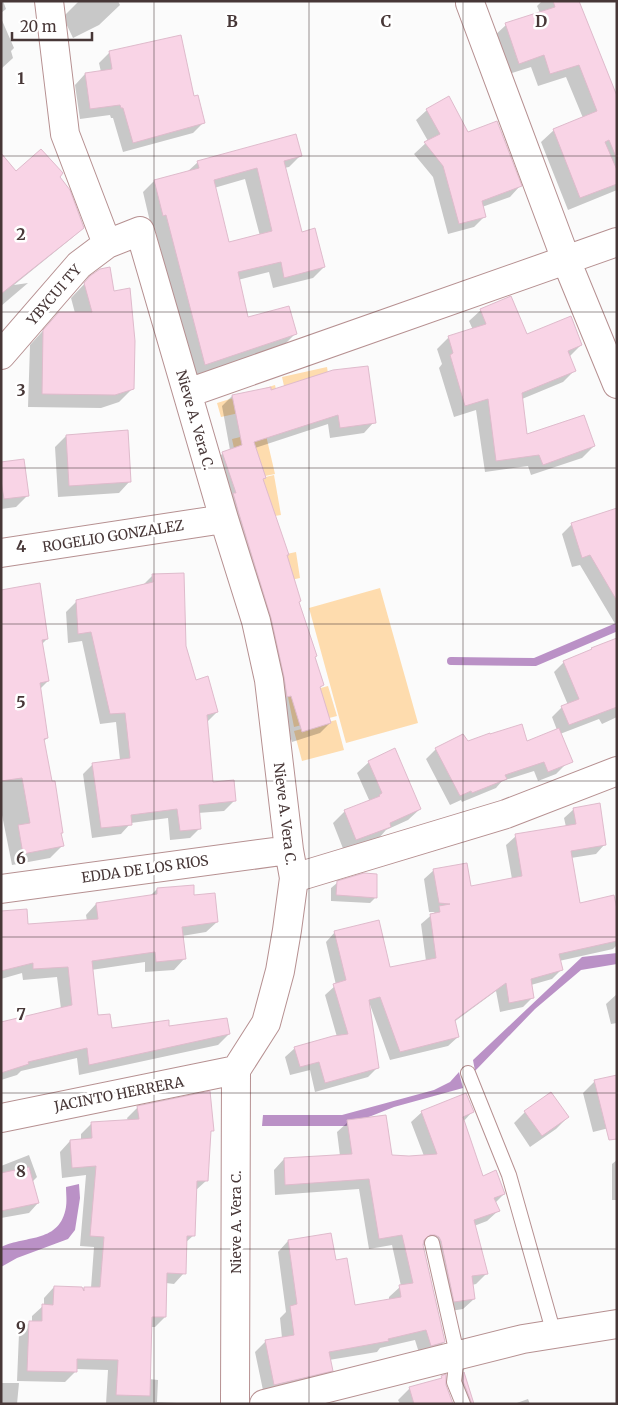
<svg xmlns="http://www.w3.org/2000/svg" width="618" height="1405" viewBox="0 0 618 1405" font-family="Merriweather,serif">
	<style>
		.green { fill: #fedcae }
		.water { fill: #ba91c6 }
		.shadow { fill: #0003; fill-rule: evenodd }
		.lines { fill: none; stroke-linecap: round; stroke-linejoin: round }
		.stream { stroke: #ba91c6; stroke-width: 8 }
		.building { fill: #f9d4e6; stroke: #dfbbcc; fill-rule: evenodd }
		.service-casing { stroke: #b69091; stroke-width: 16 }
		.minor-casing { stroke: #b69091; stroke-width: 30 }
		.service { stroke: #fff; stroke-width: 14 }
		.minor { stroke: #fff; stroke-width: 28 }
		.grid { fill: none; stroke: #473737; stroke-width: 1; stroke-opacity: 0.55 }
		.labels { text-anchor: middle; stroke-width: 5; stroke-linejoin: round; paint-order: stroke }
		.street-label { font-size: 14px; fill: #473737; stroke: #fff }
		.grid-label { font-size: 16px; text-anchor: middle; font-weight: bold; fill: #473737; stroke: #fff; stroke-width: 5; stroke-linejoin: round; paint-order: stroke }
	</style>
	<rect width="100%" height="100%" fill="#fbfbfb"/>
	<path class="green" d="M327 367 333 407 291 417 282 377Z
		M275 385 285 430 261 408 221 417 217 403Z
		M265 431 275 474 241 481 232 439Z
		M274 475 281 515 249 520 241 483Z
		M296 552 300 578 268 585 263 559Z
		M380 588 418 723 346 743 309 608Z
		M328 686 337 716 294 727 288 697Z
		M336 720 344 750 302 761 294 731Z"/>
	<path class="water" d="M617 953V964L581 970 535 1009 475 1071 473 1060 582 957Z
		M459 1072 463 1088 394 1107 346 1126H262L263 1115H342L434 1090 450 1082Z
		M79 1184 80 1198 75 1230 68 1239 17 1258 1 1267V1247C27 1235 60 1243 66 1207 67 1200 66 1193 66 1187Z"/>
	<path class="shadow" d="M1 1H3L6 9 1 13Z
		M79 1H118L120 5 99 25 73 38 63 17Z
		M542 1H578L615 94 617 93V190L568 210 541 142 554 130 583 118 566 77 538 86 531 67 506 75 493 37 506 25 540 13 537 6Z
		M1 18 14 48 11 51 13 58 1 69Z
		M109 53 193 98 204 122 193 133 123 152 113 118H111L110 115 80 119 75 85 85 74 101 72 99 63Z
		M427 110 468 133 520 186 510 197 482 207 485 216 474 227 448 234 433 177 414 154 428 141 416 120Z
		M1 155 16 173 58 177 83 228 72 238 14 285 28 283 1 306Z
		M300 156 289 167 284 168 301 233 324 267 313 278 273 288 269 272 238 280 247 319 295 334 284 345 194 376 154 226H151L143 192 154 181 187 172 198 162ZM245 179 260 236 228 243 214 188Z
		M91 277 133 388 119 402 101 408 28 407 30 345 59 313H75L71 298Z
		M481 310 526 336 581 345 569 357 574 371 563 382 522 399 526 436 594 446 582 458 531 475 528 466 485 472 476 410 454 417 439 368 442 364 437 349 449 337 473 330 469 321Z
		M270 392 374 422 364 433 330 438 328 424 255 448 265 478 262 480 323 685 319 688 330 723 320 733 292 742 280 706 213 463 223 453 230 450 222 406 232 396Z
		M66 436 130 481 119 493 58 497 55 447Z
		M1 463 27 496 16 507 1 509Z
		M572 524 617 556V627L580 565 572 567 562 534Z
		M153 575 185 646 195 682 217 712 207 722 212 783 234 801 224 811 198 813 200 828 190 838 170 840 168 818 131 823 121 834 92 838 83 774 93 764 120 760 116 722 100 724 82 641 68 643 66 612 76 602 143 585Z
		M1 591 47 639 42 644 48 681 40 689 47 738 43 742 62 833 60 834 62 846 50 858 12 865 1 810Z
		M617 640V717L602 724 599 719 560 734 566 764 556 774 538 781 534 771 502 781 496 788 462 802 461 800 450 805 426 759 436 749 467 743 527 742 557 730 552 717 562 707 568 705 554 672 564 662Z
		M369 762 420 809 408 820 386 830 379 838 344 851 333 823 345 811 370 802 357 773Z
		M574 809 605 844 596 854 571 858 579 904 617 915V945L613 949 559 961 561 970 552 979 531 985 532 998 523 1007 500 1012 496 991 454 1022 458 1037 448 1046 390 1060 369 1002 377 1068 368 1077 315 1092 310 1070 290 1075 285 1057 295 1048 337 1037 325 995 336 985 326 942 335 932 389 969 426 961 421 924 435 912H429L424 879 434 870 470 887 512 879 506 845 516 836 566 827 564 818Z
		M337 883 375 898 370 903 331 901V888Z
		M157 889 193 897 217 922 206 932 182 936 184 959 174 970 145 972V962L91 970 97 1017 111 1029 167 1028 229 1034 218 1045 79 1075 77 1058 21 1071 17 1075 1 1080V1023L61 1009 57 977 23 980 22 973 1 979V914L27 925 87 921 86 915 96 904 150 896Z
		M617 994V1023L611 1024 606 1004Z
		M595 1081 617 1126 593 1132 583 1093Z
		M138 1107 212 1130 210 1133 207 1180 195 1191 194 1235 185 1243 184 1273 174 1284 166 1283 165 1317 155 1327H151L149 1379 158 1380 157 1402 197 1404H106L108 1370 75 1369V1372L65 1382 17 1381 19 1333 30 1322H32V1316L44 1305V1298L54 1287 82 1290 84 1288H91L94 1247 80 1246 86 1175 62 1178 60 1152 70 1141 81 1140V1134L91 1124 128 1121 127 1118Z
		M422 1112H472L463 1122 482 1177 504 1194 495 1203 498 1211 487 1221 474 1226 487 1273 476 1284 472 1285 474 1299 463 1309 444 1312 428 1248 422 1244 444 1342 433 1353 420 1356 415 1340 380 1348 377 1352 329 1360 332 1370 321 1381 264 1395 255 1352 266 1341 282 1338 280 1318 286 1312 278 1252 288 1241 335 1262 354 1306 389 1300V1297L401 1286 392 1245 369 1249 359 1189 275 1195 274 1170 284 1159 340 1156 337 1132 348 1122 391 1156H424L411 1122Z
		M525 1112 568 1117 556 1129 530 1147 514 1123Z
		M29 1155 37 1177 32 1182 38 1203 29 1213 1 1218V1166Z
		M617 1160V1200H612V1164Z
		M463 1374 473 1404H456L453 1385Z
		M442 1377 452 1404H400L398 1400 410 1388 439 1380Z
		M1 1383H19L17 1404H1Z
		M528 1399 530 1404H514Z"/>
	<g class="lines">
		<path class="stream" d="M451 661 535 662 617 627"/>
	</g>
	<path class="building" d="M553 1H579L617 96V157H616L609 140 605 142 617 170V184L580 198 553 129 597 111 579 65 550 74 544 55 519 64 505 23 555 7Z
		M181 35 194 96 198 95 205 123 133 143 123 108H121L120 105 90 109 85 73 112 69 109 51Z
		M449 96 468 132 497 121 522 186 482 201 486 217 459 224 443 166 424 142 440 134 426 109Z
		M296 134 302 156 284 161 302 232 315 228 325 267 284 278 281 262 238 272 248 317 289 306 297 334 205 365 166 215 163 216 154 180 199 168 197 161ZM257 168 272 231 229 242 214 180Z
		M41 149 63 173 60 177 70 190 84 228 1 294V153L16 171Z
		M110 267 114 291 130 288 135 341 134 389 115 395 42 394 43 330 59 312H92L84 283 90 276 100 269Z
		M511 296 527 334 571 316 582 345 568 351 576 371 522 393 527 434 584 415 595 446 543 465 539 455 496 461 488 399 465 406 450 355 453 353 448 336 486 324 480 309Z
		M368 366 376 423 340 428 338 415 254 442 266 478 263 479 289 555H287L301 601 299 602 317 656 315 657 324 685 320 687 331 723 302 732 291 696 287 697 284 677 271 618 239 514 233 493H236L222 452 242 445 232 395 271 387V390L333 370Z
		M128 430 131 482 69 486 66 435Z
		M24 459 29 496 4 499 1 481V462Z
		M617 508V601L590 555 582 558 571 523Z
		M184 573 186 646 196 680 208 676 218 712 207 715 213 782 234 780 236 801 199 805 201 829 180 831 177 809 131 815 132 825 101 828 92 763 130 758 125 713 110 714 91 632 78 634 76 600 153 582 152 574Z
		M40 583 48 639 42 640 49 681 40 683 48 738 44 739 52 781H55L63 833H61L64 846 23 854 18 825 30 823 22 778 1 781V590Z
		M617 638V707L569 725 561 706 579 699 563 661 592 649 591 648Z
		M522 724 527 741 559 728 573 762 548 772 544 762 505 775 507 779 472 793 471 791 460 796 435 748 463 734 468 741 490 733V734Z
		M395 748 421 809 390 823 391 827 356 840 344 810 380 796 379 795 382 793 368 761Z
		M600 803 606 845 571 851 580 903 614 895 617 909V941L559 954 563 970 531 979 534 998 509 1003 506 983 455 1020 459 1037 400 1052 380 997 369 1000 379 1068 325 1083 319 1062 300 1067 294 1047 333 1036 348 1034 333 984 346 980 334 931 379 920 390 967 436 958 430 914 440 912 439 906 450 904 439 903 433 869 467 863 471 886 522 876 515 834 576 824 573 808Z
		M364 873 377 874V898L336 895 337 881Z
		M194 885V895L215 893 218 922 182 927 186 959 156 962 155 952 92 961 98 1015 110 1014 112 1028 169 1020V1026L227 1018 230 1034 89 1065 87 1048 28 1062 29 1064 1 1073V1022L72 1005 68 967 33 969V963L1 971V911L27 909 28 924 98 919 96 903 157 894V888Z
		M617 1075V1139L609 1140 594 1080Z
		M210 1091 214 1131H211L208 1181H197L195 1236H187L186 1274 167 1273 166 1317H152L150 1396 116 1395 118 1360 77 1359V1372L27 1371 29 1321H42V1304L53 1305 54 1286 82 1287 84 1291V1287H100L104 1237 90 1236 96 1166 72 1168 70 1140 92 1138 91 1122 139 1119 137 1106Z
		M551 1092 569 1117 542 1136 524 1111Z
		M466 1093 474 1112 463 1117 483 1176 496 1170 505 1194 494 1198 500 1211 474 1220 488 1274 472 1276 475 1299 454 1302 441 1241 439 1237 435 1235H430L424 1240 423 1245 445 1342 431 1346 426 1330 388 1339 389 1341 329 1352 333 1371 274 1385 265 1340 294 1335 290 1306 297 1304 288 1240 331 1233 336 1260 347 1258 355 1305 401 1297 399 1285 413 1283 402 1235 379 1239 369 1179 285 1185 284 1158 352 1154 347 1120 386 1115 392 1155 409 1156 437 1154 421 1111Z
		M29 1167 39 1203 1 1211V1173Z
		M464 1372 474 1404H472L463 1381Z
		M446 1374V1385L453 1404H414L409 1387 442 1378 441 1376Z"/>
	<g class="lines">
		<defs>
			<path id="service" d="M468 1073 509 1175 554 1334
				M432 1243 455 1345 457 1356 454 1382 463 1404"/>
			<path id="minor" d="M49 1 65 134 107 244
				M470 3 566 260 617 384
				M1 355 79 265 107 244 140 231 224 519 256 621 269 680 289 850 294 878 287 930 280 971 266 1023 236 1070 235 1404
				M188 393 617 242
				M1 553 224 519
				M294 878 506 814 617 771
				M1 889 289 850
				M1 1118 236 1070
				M264 1404 523 1339 617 1324"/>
		</defs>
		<use href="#service" class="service-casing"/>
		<use href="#minor" class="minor-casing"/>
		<use href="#service" class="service"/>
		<use href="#minor" class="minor"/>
	</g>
	<path class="grid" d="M154 1V1404M309 1V1404M463 1V1404M1 156H617M1 312H617M1 468H617M1 624H617M1 781H617M1 937H617M1 1093H617M1 1249H617"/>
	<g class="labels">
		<g class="street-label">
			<text transform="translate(54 295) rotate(-49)" y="5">YBYCUI TY</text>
			<text transform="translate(195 420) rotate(74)" y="5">Nieve A. Vera C.</text>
			<text transform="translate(113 536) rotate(-9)" y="5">ROGELIO GONZALEZ</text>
			<text transform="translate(285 814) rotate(83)" y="5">Nieve A. Vera C.</text>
			<text transform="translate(145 869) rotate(-8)" y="5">EDDA DE LOS RIOS</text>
			<text transform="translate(119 1094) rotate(-11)" y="5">JACINTO HERRERA</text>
			<text transform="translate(236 1222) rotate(-90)" y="5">Nieve A. Vera C.</text>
		</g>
	</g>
	<g class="grid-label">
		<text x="232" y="27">B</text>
		<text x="386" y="27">C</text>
		<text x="541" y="27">D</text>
		<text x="21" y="84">1</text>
		<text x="21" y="240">2</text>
		<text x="21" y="396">3</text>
		<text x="21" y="552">4</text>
		<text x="21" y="708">5</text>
		<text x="21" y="864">6</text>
		<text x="21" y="1020">7</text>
		<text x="21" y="1177">8</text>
		<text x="21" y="1333">9</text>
	</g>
	<rect width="618" height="1405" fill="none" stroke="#473737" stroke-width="5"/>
	<path d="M12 32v8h80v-8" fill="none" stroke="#473737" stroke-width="2.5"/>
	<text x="20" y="32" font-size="15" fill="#473737" stroke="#ffffff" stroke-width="4" paint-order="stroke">20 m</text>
</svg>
